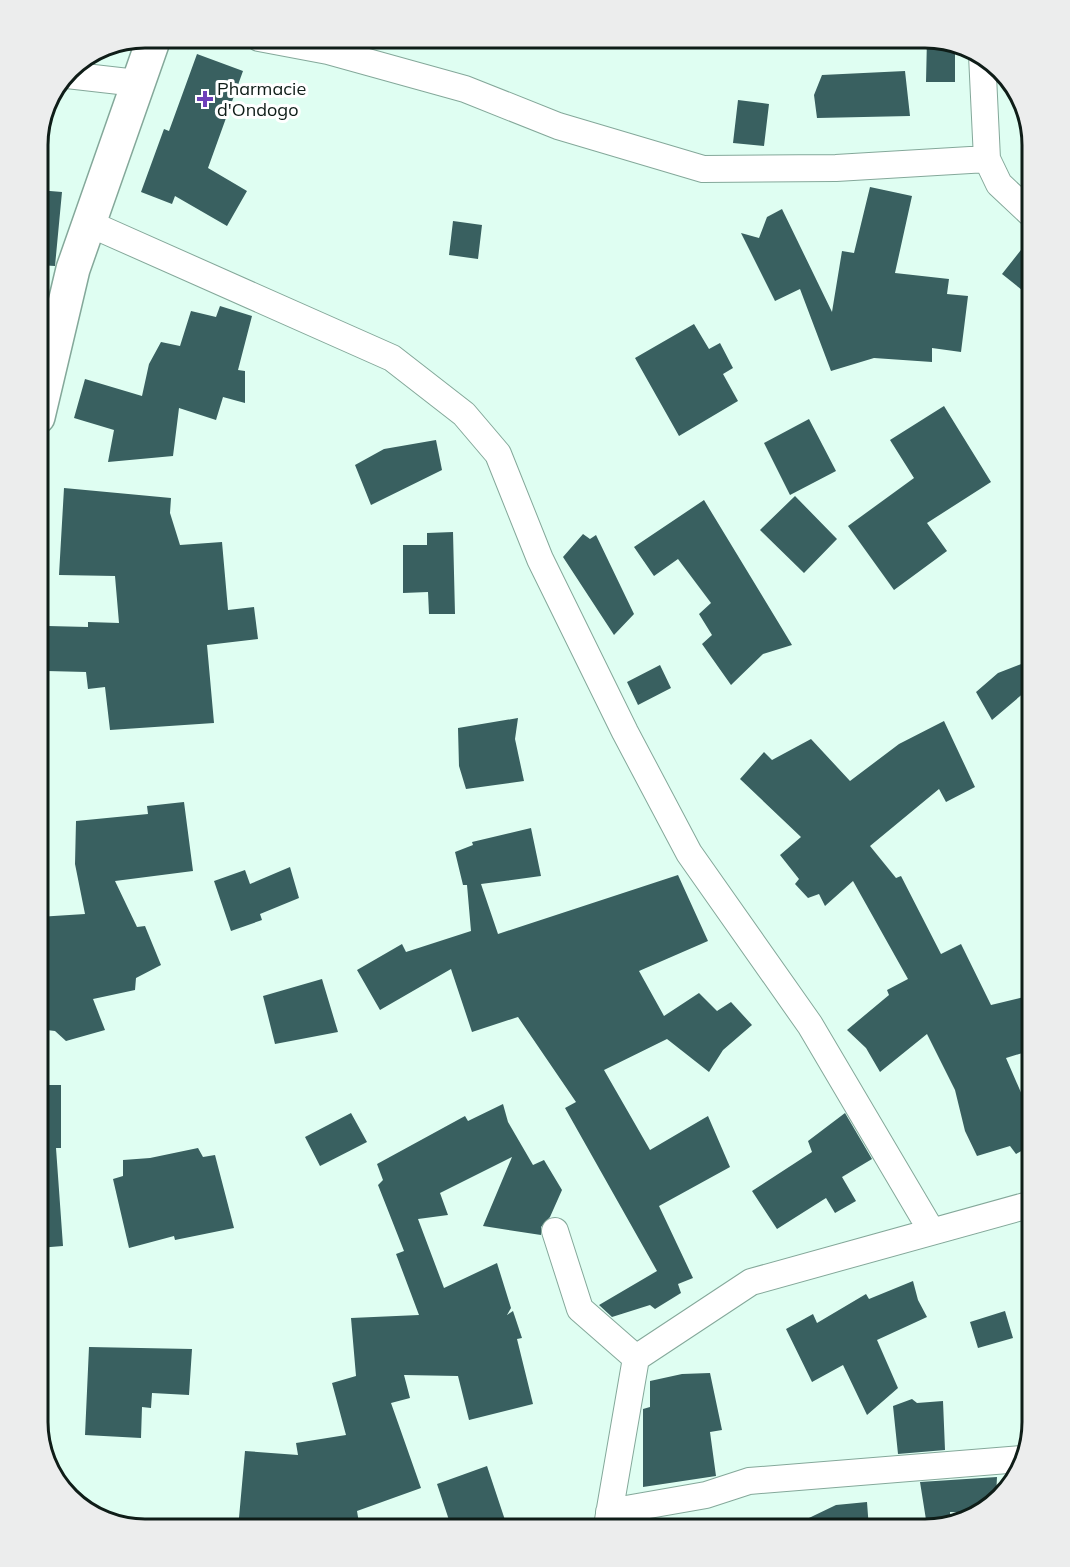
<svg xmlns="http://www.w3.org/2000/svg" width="1070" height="1567" viewBox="0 0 1070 1567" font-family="Mulish,sans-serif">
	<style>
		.building { fill: #396060 }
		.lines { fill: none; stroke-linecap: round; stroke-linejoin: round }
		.street-casing { stroke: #84a89a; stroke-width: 28 }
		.secondary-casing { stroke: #84a89a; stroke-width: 36 }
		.street { stroke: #fff; stroke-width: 26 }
		.secondary { stroke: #fff; stroke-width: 33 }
		.poi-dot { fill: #6e41b9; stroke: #fff; stroke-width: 2 }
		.labels { text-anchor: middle; stroke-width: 6; stroke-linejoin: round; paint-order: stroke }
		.poi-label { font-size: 18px; fill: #0f1d18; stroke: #fff; text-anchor: start }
		.rim { fill: none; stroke: #0f1d18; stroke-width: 3 }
	</style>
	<rect width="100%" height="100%" fill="#dffef2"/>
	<path class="building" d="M927 38 955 45V82H926Z
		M197 54 243 71 208 168 247 191 227 226 175 196 172 204 141 192 164 129 169 131Z
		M905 71 910 116 817 118 814 95 822 75Z
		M738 100 769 104 764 146 733 143Z
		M870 187 912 196 895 273 949 279 947 294 968 296 961 352 932 348V362L874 358 831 371 800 289 775 301 741 233 759 238 767 217 782 209 832 312 842 251 854 253Z
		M38 190 62 192 55 266 38 265Z
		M453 221 482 225 478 259 449 255Z
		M1032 236V298L1002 274Z
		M220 306 252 316 238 370 245 371V403L223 397 216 420 179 408 173 456 108 462 114 430 74 418 85 379 142 396 149 364 161 342 180 346 191 311 216 317Z
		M694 324 709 349 720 343 733 368 723 374 738 401 679 436 635 358Z
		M944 406 991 482 927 523 947 551 894 590 848 526 914 478 890 440Z
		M809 419 836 471 790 495 764 443Z
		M436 440 442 470 371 505 355 465 384 449Z
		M64 488 171 498 170 513 180 545 222 542 228 610 254 607 258 639 207 645 214 723 110 730 105 687 88 689 86 672 47 671 48 626 88 627V622L119 623 115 576 59 575Z
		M795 496 837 539 804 573 760 530Z
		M704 500 792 645 763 654 731 685 702 644 712 635 699 614 711 603 678 559 654 576 634 547Z
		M453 532 455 614H429L428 592 403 593V545H427V533Z
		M583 534 590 539 596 535 634 614 614 635 563 557Z
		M1024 663 1032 678V686L992 720 976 692 998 673Z
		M660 665 671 688 638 705 627 682Z
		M518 718 515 739 524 781 466 789 459 766 458 728Z
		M944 721 975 787 946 802 939 789 870 846 896 878 901 876 941 954 961 944 991 1005 1032 995V1050L1006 1058 1032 1118V1145L1016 1154 1010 1146 977 1156 965 1131 955 1090 927 1034 880 1072 866 1048 847 1030 889 995 887 990 908 979 853 881 825 906 819 894 808 898 795 884 799 879 780 855 801 837 740 779 764 752 772 760 811 739 850 781 899 744Z
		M184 802 193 871 115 881 137 927 145 926 161 965 136 978 135 990 93 999 105 1030 66 1041 55 1031 38 1029V917L85 914 75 864 76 821 148 814 147 806Z
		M531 828 541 876 481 884 498 934 678 875 708 941 639 971 664 1016 699 993 717 1011 731 1002 752 1025 723 1050 709 1072 667 1039 604 1070 650 1150 708 1116 730 1167 659 1206 693 1278 678 1284 681 1293 655 1309 650 1305 612 1317 599 1305 657 1271 565 1108 576 1102 518 1017 472 1032 451 969 380 1010 357 970 402 944 406 952 471 931 467 885H463L455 852 473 845 472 842Z
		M290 867 299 898 260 914 262 920 231 931 214 881 245 870 250 884Z
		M322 979 338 1032 275 1044 263 996Z
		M38 1085H61V1148H56L63 1246 38 1248Z
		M503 1104 508 1122 533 1165 544 1160 562 1190 550 1217 541 1227V1235L483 1226 512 1157 440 1193 448 1215 418 1219 444 1288 497 1263 511 1308 507 1315 513 1311 522 1338 517 1339 533 1404 469 1420 458 1376 404 1375 410 1398 391 1403 421 1488 357 1511 360 1529H238L245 1451 298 1455 296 1443 346 1435 332 1383 356 1376 351 1318 419 1315 396 1254 404 1251 378 1185 383 1180 377 1164 465 1116 468 1121Z
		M351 1113 367 1142 320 1166 305 1137Z
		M845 1113 872 1159 842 1177 856 1201 835 1213 826 1198 777 1229 752 1191 812 1152 808 1141Z
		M198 1148 203 1157 215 1155 234 1228 175 1240 174 1236 129 1248 113 1179 123 1176V1160L150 1158Z
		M913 1281 918 1300 927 1317 877 1340 898 1388 867 1415 843 1365 812 1382 786 1329 813 1314 817 1323 866 1294 869 1299Z
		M1005 1311 1013 1338 978 1348 970 1322Z
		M89 1347 192 1349 189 1395 152 1393 151 1408 142 1407 141 1438 85 1435Z
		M710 1373 722 1430 710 1432 716 1476 643 1487V1409L650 1407V1381L682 1374Z
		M912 1399 917 1403 943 1401 945 1450 898 1454 893 1406Z
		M487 1466 508 1529H452L437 1484Z
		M997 1477 996 1497 981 1513 950 1512 951 1522 927 1526 920 1482Z
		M867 1502 869 1529H786L836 1505Z"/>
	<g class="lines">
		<defs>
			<path id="street" d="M259 38 328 51 465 89 558 126 703 169 836 168 987 159
				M982 55 987 159 999 184 1032 215
				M67 75 137 83
				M88 223 392 358 464 414 498 454 540 559 625 732 689 853 810 1025 931 1230
				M38 318 61 319
				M555 1231 580 1309 636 1358 607 1526
				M636 1358 751 1282 1032 1204
				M609 1512 706 1495 749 1481 1022 1459"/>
			<path id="secondary" d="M38 417 73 269 154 38"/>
		</defs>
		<use href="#street" class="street-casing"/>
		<use href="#secondary" class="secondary-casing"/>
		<use href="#street" class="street"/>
		<use href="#secondary" class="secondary"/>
	</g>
	<path class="poi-dot" d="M202 90h6v6h6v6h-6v6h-6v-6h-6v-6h6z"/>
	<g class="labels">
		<g class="poi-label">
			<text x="217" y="95">Pharmacie<tspan x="217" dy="21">d'Ondogo</tspan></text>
		</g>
	</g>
	<path d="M0 0H1070V1567H0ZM145 48H925A97 97 0 0 1 1022 145V1422A97 97 0 0 1 925 1519H145A97 97 0 0 1 48 1422V145A97 97 0 0 1 145 48Z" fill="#eceded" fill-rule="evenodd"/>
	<path class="rim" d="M145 48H925A97 97 0 0 1 1022 145V1422A97 97 0 0 1 925 1519H145A97 97 0 0 1 48 1422V145A97 97 0 0 1 145 48Z"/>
</svg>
